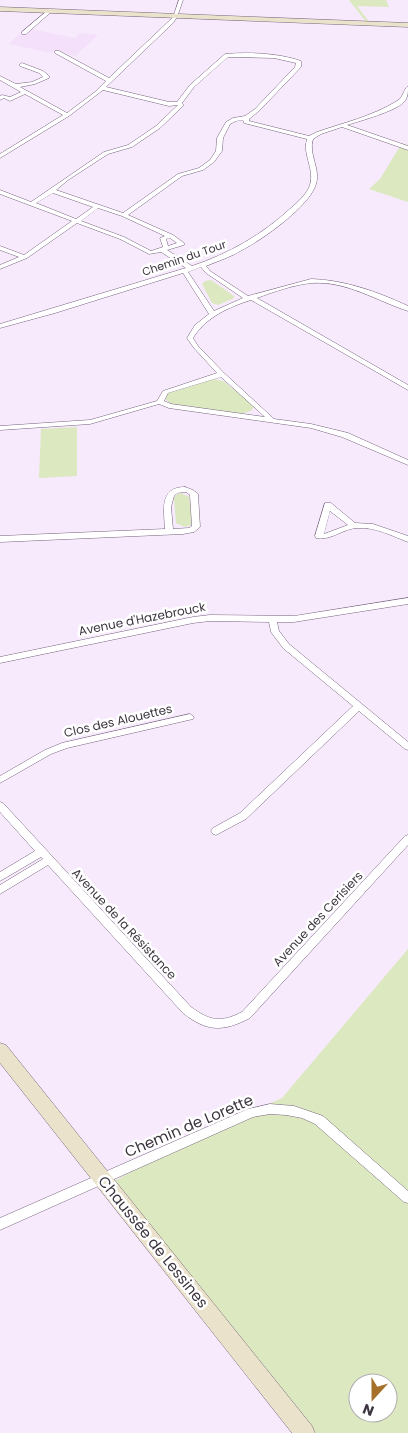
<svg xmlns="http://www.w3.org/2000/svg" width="408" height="1433" viewBox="0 0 408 1433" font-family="Poppins,sans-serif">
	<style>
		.built { fill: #f5e0fc }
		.green { fill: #dce8c0; fill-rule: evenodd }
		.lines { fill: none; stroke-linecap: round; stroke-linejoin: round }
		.street-casing { stroke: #76637d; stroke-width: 1 }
		.secondary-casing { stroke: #76637d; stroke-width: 1 }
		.street { fill: #fff; fill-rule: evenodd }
		.secondary { fill: #eae2ca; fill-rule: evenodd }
		.labels { text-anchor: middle; stroke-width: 5; stroke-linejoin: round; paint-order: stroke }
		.far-street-label { font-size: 11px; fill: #3c343f; stroke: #fff }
		.street-label { font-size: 12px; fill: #3c343f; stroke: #fff }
		.near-street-label { font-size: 15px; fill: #3c343f; stroke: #fff }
	</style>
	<rect width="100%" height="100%" fill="#f7eafc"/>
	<path class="built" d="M26 28 75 38 80 33 98 35 75 56 53 51 51 53 9 44Z"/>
	<path class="green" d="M349 0H386L389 7 357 6 370 23H367Z
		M402 143 408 145V202L369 189 380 179Z
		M211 280 234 296V298L218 305 212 303 202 284 205 281Z
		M213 379 223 381 252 404 254 407 251 411 241 414 171 404 166 400V395L168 393Z
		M77 427V476L39 478 41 429Z
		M181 493 189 497 192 522 191 525 185 527 176 523 174 498 176 495Z
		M408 949V1433H316L114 1181 205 1133 282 1098ZM358 1383H388V1413H358Z"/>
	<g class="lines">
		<defs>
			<path id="street" d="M179 0H183L177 17 173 23 106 87 169 102H177L190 85 225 54C249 52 278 53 301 61V67L259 111 249 119V121L309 136 317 132C343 123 373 116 397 101 403 98 403 90 408 86 408 92 408 98 404 102 396 111 360 121 347 125L408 146V150L342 127 321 134 313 139C308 154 321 169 316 184 310 206 262 240 242 250 231 257 218 261 206 266L210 271 248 296 311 279C345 280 378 292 408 306V311C377 301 347 281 313 283 296 284 273 292 257 298L408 385V390L251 300C229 307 206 317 193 338L198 346 224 373 274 419 311 424 348 433 408 460V465L342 437 311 428 169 408 159 404 90 424 0 430V426L90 420 157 401 163 391 217 373 194 348 187 338 195 325 209 314 183 273 55 313 0 328V324L186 268 161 252 149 254 120 239 77 223 27 258 0 269V265L19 257 0 250V246L24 255 72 221 0 194V190L31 202 104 152 128 145 156 126 178 105 169 106 103 90 69 116 0 158V154L63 115 25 94 10 101 4 98 0 100V96L2 95 10 97 21 92 0 80V76L16 84 32 82 43 77 39 73 20 66 19 65 22 63 43 71 49 76V78L35 84 20 87 67 113 95 92 106 81 55 53V51H59L109 78 169 21 173 17ZM228 57 274 58 296 63 295 67 255 109 245 116 233 118 226 122 217 138 216 151 210 160 199 168 178 174 123 213 56 190 68 180 108 154 132 147 160 128 183 106 184 105 182 103 194 87ZM243 120 244 123 307 139C302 154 315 169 310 185 307 194 298 202 291 208 262 235 228 254 192 266L167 250 184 245V243L173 235 128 215 182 176 203 170 214 162 222 151 223 138 230 124 236 121ZM53 193 93 207 76 219 36 203ZM98 208 122 216 165 236 160 238 163 247 151 251 124 237 81 221ZM170 238 177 243 168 246 166 239ZM201 267 206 273 243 298 214 311 188 272ZM221 377 265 417 171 404 164 401 168 393Z
				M47 11 51 12 26 34H22V32Z
				M185 487 193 490 198 494 200 527 194 532 183 534 0 542V536L165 529C164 510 159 487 185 487ZM181 492H186L190 495 192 526 189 528 173 529 171 507 174 496 176 494Z
				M325 503H331L355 523 373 524 408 536V542C392 536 376 527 358 528 343 528 332 541 316 538L315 536ZM330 511 348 525 324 534Z
				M408 598V604L294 622H277L279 631 289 644 408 742V750L405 749 359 711 246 819 216 835 213 834 211 831 213 828 240 813 353 706 283 648 271 632 269 622 210 621 193 623 0 663V657L193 617 210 615 294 616Z
				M190 714 194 717 193 719 67 748 51 754 0 783V776L45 750 62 743Z
				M0 802 3 803 191 1007C210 1021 221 1023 242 1012L405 836 408 835V845L250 1018C223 1032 207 1032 183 1013L48 865 0 894V885L43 859 41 857 0 881V872L35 851 0 812Z
				M270 1104 294 1106 323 1116 408 1191V1203L404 1202 315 1124 302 1118 286 1115 270 1114 253 1117 0 1230V1218L248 1109Z"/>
			<path id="secondary" d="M0 7 408 23V27L0 11Z
				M0 1043 6 1045 312 1426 315 1433H292L0 1063Z"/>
		</defs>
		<use href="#street" class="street-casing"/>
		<use href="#secondary" class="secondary-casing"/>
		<use href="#street" class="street"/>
		<use href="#secondary" class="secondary"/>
	</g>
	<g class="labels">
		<g class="far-street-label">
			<text transform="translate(184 258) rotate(-19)" y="4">Chemin du Tour</text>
		</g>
		<g class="street-label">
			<text transform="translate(142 619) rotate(-11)" y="4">Avenue d'Hazebrouck</text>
			<text transform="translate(118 721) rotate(-13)" y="4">Clos des Alouettes</text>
			<text transform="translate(318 919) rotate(-47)" y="4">Avenue des Cerisiers</text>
			<text transform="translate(124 924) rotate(47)" y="4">Avenue de la Résistance</text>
		</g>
		<g class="near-street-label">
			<text transform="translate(189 1126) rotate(-23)" y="5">Chemin de Lorette</text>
			<text transform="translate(153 1242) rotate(51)" y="5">Chaussée de Lessines</text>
		</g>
	</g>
	<g transform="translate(373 1398) rotate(201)"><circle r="24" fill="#ffffff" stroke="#b1aeb2"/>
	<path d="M0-4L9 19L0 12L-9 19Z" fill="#a5702a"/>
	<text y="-8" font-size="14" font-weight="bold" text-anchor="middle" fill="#3c343f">N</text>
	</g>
</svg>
